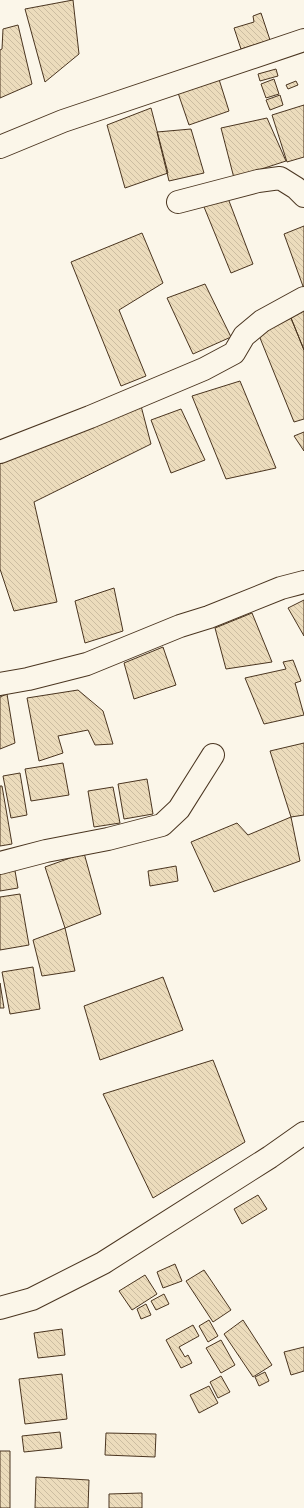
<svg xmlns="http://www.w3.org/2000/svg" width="304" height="1508" viewBox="0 0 304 1508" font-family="Literata,serif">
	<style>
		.building { fill: url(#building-back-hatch); stroke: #4a3520 }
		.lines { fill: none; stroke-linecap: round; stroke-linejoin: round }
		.street-casing { stroke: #4a3520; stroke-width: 24 }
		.street { stroke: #fbf6e9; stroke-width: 22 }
	</style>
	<defs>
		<pattern id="building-back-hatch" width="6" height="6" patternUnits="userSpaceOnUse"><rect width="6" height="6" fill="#ecdcbc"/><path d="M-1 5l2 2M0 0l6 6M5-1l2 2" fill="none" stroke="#ccbda1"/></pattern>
	</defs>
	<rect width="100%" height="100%" fill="#fbf6e9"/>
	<path class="building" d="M73 0 79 54 45 82 25 9Z
		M261 13 270 40 241 49 234 28 254 22 253 16Z
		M18 25 32 84 0 98V50L2 49 3 29Z
		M276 69 278 76 260 81 258 74Z
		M217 73 229 111 189 125 176 87Z
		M274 79 279 94 266 98 261 84Z
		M296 81 298 85 288 89 286 85Z
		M280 95 283 105 270 110 266 100Z
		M304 105V157L287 162 272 115Z
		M151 108 168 173 125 188 107 125Z
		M267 118 286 161 234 178 221 128Z
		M191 129 204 173 169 181 157 132Z
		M226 193 253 264 231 273 202 202Z
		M304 226V289L284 234Z
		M142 233 163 283 119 310 146 376 121 386 71 262Z
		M205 284 231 337 193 354 167 298Z
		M304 308V350L291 318Z
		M291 318 304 350V419L294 422 258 333Z
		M240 381 276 468 226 479 192 396Z
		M140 402 151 444 34 502 57 602 14 611 0 569V455Z
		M181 409 205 460 171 473 151 420Z
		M304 432V451L294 436Z
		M114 588 123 631 85 643 75 601Z
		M304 600V636L288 608Z
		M252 613 272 662 226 669 215 628Z
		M163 647 176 685 134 699 124 663Z
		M293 660 301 681 295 683 304 715 264 724 245 678 286 669 283 662Z
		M78 690 103 711 113 744 95 745 88 730 58 736 63 753 39 761 27 698Z
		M7 694 15 743 0 749V697Z
		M304 743V815L291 817 270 751Z
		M63 763 69 795 31 801 25 769Z
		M20 773 27 815 11 818 3 776Z
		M147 779 153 814 124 819 118 784Z
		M0 786H2L12 844 0 846Z
		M113 787 120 823 94 827 88 791Z
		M291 817 300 861 214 892 191 842 237 823 248 835Z
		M84 853 101 914 65 928 45 867Z
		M14 865 18 888 0 891V867Z
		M176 866 178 881 150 886 148 871Z
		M20 894 29 945 0 950V897Z
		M65 928 75 971 42 976 33 940Z
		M33 967 40 1009 10 1014 2 972Z
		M163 977 183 1030 100 1060 84 1006Z
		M0 983 4 1008H0Z
		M213 1060 245 1142 153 1198 103 1094Z
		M258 1195 267 1209 242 1224 234 1209Z
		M175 1264 182 1281 163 1288 157 1272Z
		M204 1270 231 1310 213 1322 186 1281Z
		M145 1275 157 1294 132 1310 119 1291Z
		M164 1294 169 1304 156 1310 151 1301Z
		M146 1304 151 1315 141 1319 137 1309Z
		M209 1320 218 1336 208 1342 199 1326Z
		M243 1320 272 1365 253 1377 224 1334Z
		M193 1325 199 1336 179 1347 185 1357 188 1355 192 1363 181 1368 166 1340Z
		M62 1329 65 1355 38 1358 34 1333Z
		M221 1340 235 1365 221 1373 206 1348Z
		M304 1347V1371L291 1375 284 1352Z
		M265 1372 269 1381 259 1386 255 1377Z
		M62 1374 67 1419 25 1424 19 1379Z
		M221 1376 230 1392 218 1398 210 1382Z
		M209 1386 218 1403 199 1413 190 1395Z
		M60 1432 62 1448 24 1452 22 1436Z
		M106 1433 156 1434 155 1457 105 1455Z
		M0 1451H10V1508H0Z
		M36 1477 89 1480 88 1508H35Z
		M142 1493V1508H109V1494Z"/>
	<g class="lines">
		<defs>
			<path id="street" d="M0 147 63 121 304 40
				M178 202 258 181 280 178 296 188 304 196
				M0 452 90 417 204 369 234 353 244 336 262 321 304 298
				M0 684 28 679 87 664 180 626 209 617 281 588 304 582
				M0 863 46 851 108 839 162 825 179 809 213 755
				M0 1308 32 1299 103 1263 270 1157 304 1133"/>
		</defs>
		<use href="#street" class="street-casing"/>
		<use href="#street" class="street"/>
	</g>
</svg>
